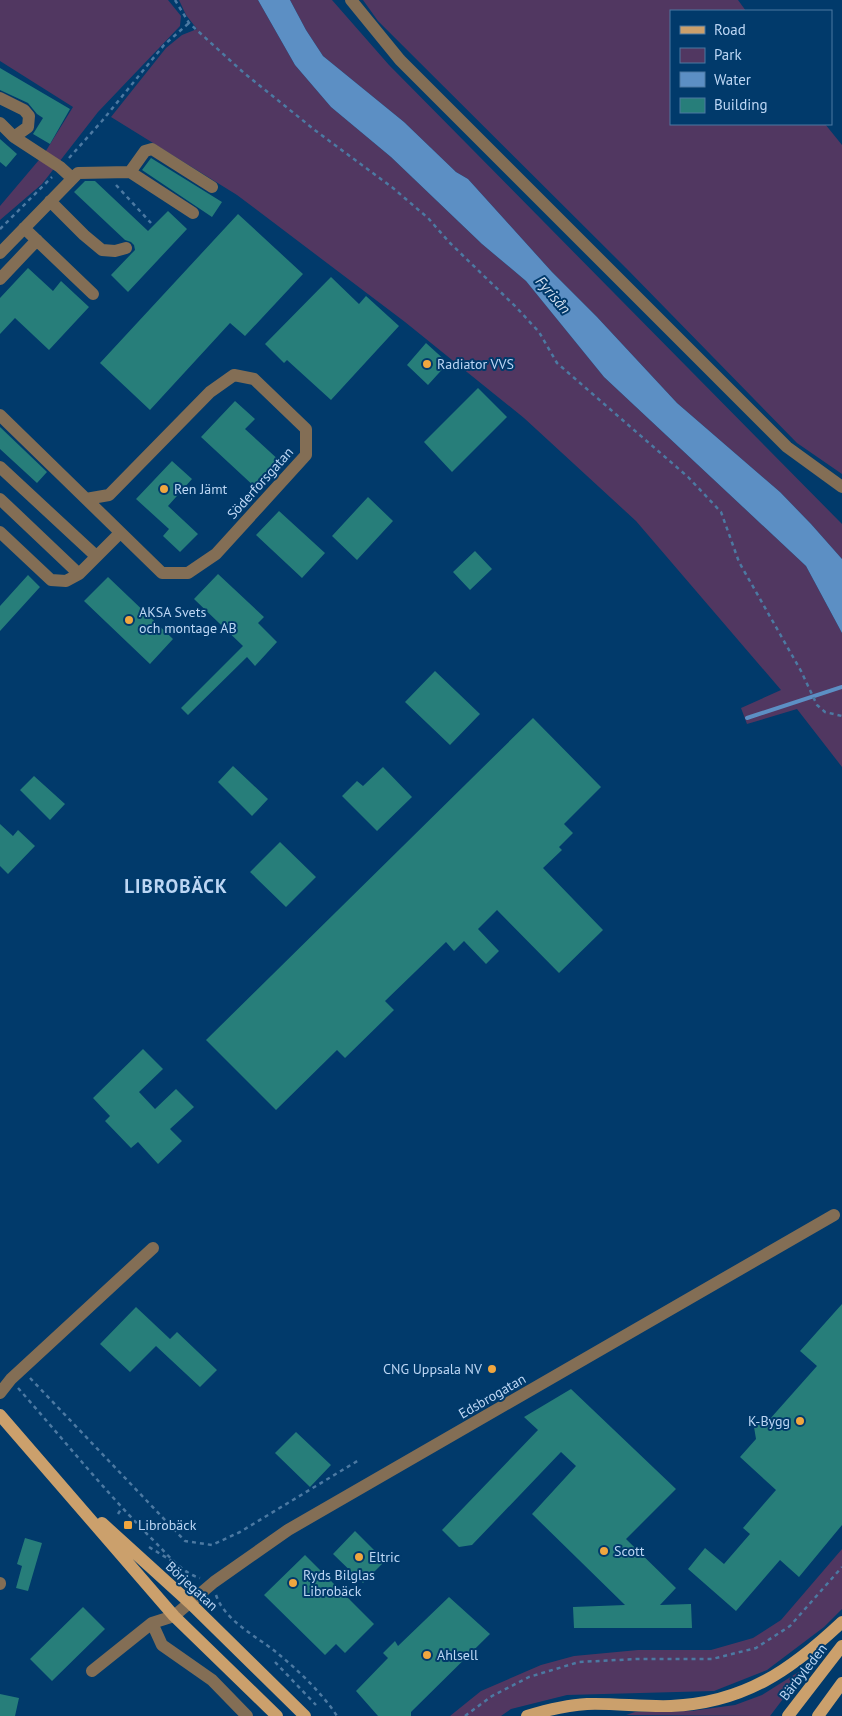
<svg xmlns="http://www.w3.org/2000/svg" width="842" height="1716" viewBox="0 0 842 1716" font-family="'PT Sans',sans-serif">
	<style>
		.green { fill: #513761 }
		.water { fill: #5c8fc4 }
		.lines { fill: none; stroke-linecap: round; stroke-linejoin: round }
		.stream { stroke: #5c8fc4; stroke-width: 4 }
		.building { fill: #277e7a }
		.path { stroke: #4c79a2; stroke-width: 2.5; stroke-dasharray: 4 4; stroke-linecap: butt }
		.minor { stroke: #836e55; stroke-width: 12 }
		.major { stroke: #cba06c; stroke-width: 12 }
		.poi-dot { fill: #f0a63f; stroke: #013a6b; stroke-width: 2 }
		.labels { text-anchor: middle; stroke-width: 4; stroke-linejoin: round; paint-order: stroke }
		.poi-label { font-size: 14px; fill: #bcd6f4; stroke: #013a6b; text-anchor: start }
		.street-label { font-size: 14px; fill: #bcd6f4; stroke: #013a6b }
		.water-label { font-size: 15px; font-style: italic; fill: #d4e1f1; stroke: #013a6b }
		.district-label { font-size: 19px; font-weight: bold; letter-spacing: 1px; fill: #bcd6f4; stroke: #013a6b }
	</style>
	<rect width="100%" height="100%" fill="#013a6b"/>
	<path class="green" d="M0 0H168L181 16 180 26 98 112 42 184 0 220V206L44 154 73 107 0 61Z
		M179 0H258L295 65 331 107 391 157 482 244 526 281 604 377 806 566 842 633V767L797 709 747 724 741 708 781 690 636 521 524 418 405 322 237 195 111 117 166 48 182 35 197 29 186 15Z
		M290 0H332L389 65 842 524V559L811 524 780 492 677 403 597 317 552 272 468 179 456 172 404 122 323 56 306 30Z
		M363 0H738L746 11H671V124H825L842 145V474L797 443 626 268 378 21Z
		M842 1549V1609L824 1627 767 1670 714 1691 567 1695 511 1709 501 1716H450L481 1691 541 1665 574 1656 638 1650H711L753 1638 781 1620Z
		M808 1666 770 1716 626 1715 635 1712 691 1711 735 1705 762 1695Z"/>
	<path class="water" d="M258 0H290L306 30 323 56 404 122 456 172 468 179 552 272 597 317 677 403 780 492 811 524 842 559V633L806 566 604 377 526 281 482 244 391 157 331 107 295 65Z"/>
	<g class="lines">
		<path class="stream" d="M747 718 842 687"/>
	</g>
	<path class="building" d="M0 68 70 109 50 144 33 134 43 118 37 114 28 103 0 90Z
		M0 139 17 154 6 167 0 162Z
		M151 158 222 202 212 217 142 170Z
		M85 181H95L148 231 168 211 187 229 128 292 111 275 132 253 135 250 134 245 131 242 125 240 74 192Z
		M238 214 303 274 245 336 230 323 150 410 100 363Z
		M28 268 53 291 61 281 89 307 49 350 15 318 0 334V298Z
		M331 277 359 304 366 296 399 326 331 400 287 360 284 363 265 344Z
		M426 343 448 363 428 385 407 365Z
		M478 388 507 417 452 472 424 442Z
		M235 401 255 419 245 429 282 463 257 489 201 437Z
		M0 427 47 472 37 483 0 449Z
		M172 461 192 479 168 506 198 534 180 552 163 536 169 529 136 499Z
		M368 497 393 521 357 560 332 536Z
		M279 511 325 553 302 578 256 535Z
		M475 551 492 569 470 590 453 572Z
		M218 574 264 617 258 623 277 642 255 666 247 657 188 715 181 708 243 646 194 599Z
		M28 575 40 587 0 631V606Z
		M108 577 173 639 150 664 84 601Z
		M435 671 480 714 450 745 405 702Z
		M533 718 601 787 564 824 573 833 559 847 562 850 543 868 603 930 559 973 497 910 478 929 499 951 486 964 464 941 454 951 446 942 385 1001 394 1010 345 1058 337 1050 276 1110 206 1040Z
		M233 766 268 799 252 816 218 782Z
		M383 767 412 797 377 831 342 796 357 781 363 786Z
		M34 776 65 804 50 820 20 790Z
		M0 824 13 836 18 830 35 846 8 874 0 866Z
		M280 842 316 877 286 907 250 872Z
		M143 1049 163 1069 139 1092 155 1109 176 1089 194 1107 170 1129 182 1141 158 1164 138 1142 131 1148 105 1121 110 1116 93 1098Z
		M842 1304V1525L799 1577 780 1560 736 1611 688 1569 705 1548 724 1564 750 1534 743 1528 776 1490 740 1457 756 1439 754 1427 756 1422 762 1419 769 1420 817 1366 800 1351Z
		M136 1307 170 1339 177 1332 217 1370 200 1387 156 1346 130 1372 100 1344Z
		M571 1389 676 1489 626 1539 676 1588 660 1605 691 1604 692 1628H574L573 1607 625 1605 532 1514 576 1466 561 1452 472 1545 459 1547 442 1530 538 1430 524 1417Z
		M296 1432 331 1465 310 1487 275 1453Z
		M355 1531 385 1561 363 1583 333 1554Z
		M25 1538 42 1543 28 1591 16 1588 22 1566 17 1564Z
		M305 1555 374 1624 345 1653 336 1644 325 1655 264 1595Z
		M449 1597 490 1634 411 1712V1716H378L356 1691 388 1658 383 1653 395 1641 398 1646Z
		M83 1607 105 1629 52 1681 30 1659Z
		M0 1694 19 1698 15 1716H0Z"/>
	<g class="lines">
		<path class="path" d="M175 0 189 23 244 73 316 131 393 188 428 218 450 243 516 307 539 332 557 363 688 477 721 512 739 562 801 671 817 705 825 712 842 716
			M69 158 102 121 164 45 189 23
			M116 185 151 223
			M0 229 52 177
			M30 1378 185 1541 212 1545 240 1532 359 1460
			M18 1388C64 1440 107 1494 156 1543 169 1556 182 1573 200 1578
			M118 1514 121 1509
			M149 1547 172 1561
			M216 1595C225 1621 256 1636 276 1652 298 1670 322 1693 337 1716
			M275 1662 316 1705
			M465 1716 492 1696 529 1677 579 1662 637 1659H712L756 1648 790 1626 842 1567"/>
		<path class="minor" d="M351 0 400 60 787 447 842 487
			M0 98 24 110 29 116 28 127 14 137 0 123
			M14 137 60 167 72 178
			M130 172 145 151 152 149 212 187
			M50 201 84 235 102 250 115 251 126 248
			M24 228 93 294
			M0 253 78 173 130 172 193 213
			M0 279 37 240
			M0 415 162 573H188L216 554 306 455V429L254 379 234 375 210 392 109 495 86 499
			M0 467 96 556
			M0 499 79 574 120 533
			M0 532 51 580 66 581 79 574
			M0 1393 11 1379 153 1248
			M0 1583V1584
			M152 1623 162 1645 212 1680 247 1716
			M92 1671 152 1623 174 1616 214 1582 288 1530 834 1215"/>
		<path class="major" d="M0 1415 174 1616 277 1716
			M102 1523 190 1603 305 1716
			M527 1716C547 1710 567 1705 587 1704 615 1703 643 1707 671 1706 744 1703 791 1670 842 1622
			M788 1716 842 1646
			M818 1716 842 1683"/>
	</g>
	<g class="poi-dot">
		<circle cx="427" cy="364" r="5"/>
		<circle cx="164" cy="489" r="5"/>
		<circle cx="129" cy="620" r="5"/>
		<circle cx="492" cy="1369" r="5"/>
		<circle cx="800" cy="1421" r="5"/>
		<rect x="123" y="1520" width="10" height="10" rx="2.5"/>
		<circle cx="604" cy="1551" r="5"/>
		<circle cx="359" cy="1557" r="5"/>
		<circle cx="293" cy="1583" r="5"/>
		<circle cx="427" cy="1655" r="5"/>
	</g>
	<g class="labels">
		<g class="poi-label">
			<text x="437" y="369">Radiator VVS</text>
			<text x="174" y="494">Ren Jämt</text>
			<text x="139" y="617">AKSA Svets<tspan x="139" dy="16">och montage AB</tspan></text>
			<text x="482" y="1374" text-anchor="end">CNG Uppsala NV</text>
			<text x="790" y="1426" text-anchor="end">K-Bygg</text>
			<text x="138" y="1530">Librobäck</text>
			<text x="614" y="1556">Scott</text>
			<text x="369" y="1562">Eltric</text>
			<text x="303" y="1580">Ryds Bilglas<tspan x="303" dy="16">Librobäck</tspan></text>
			<text x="437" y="1660">Ahlsell</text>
		</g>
		<g class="street-label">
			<text transform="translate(260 483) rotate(-48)" y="5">Söderforsgatan</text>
			<text transform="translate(492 1396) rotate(-30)" y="5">Edsbrogatan</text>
			<text transform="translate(192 1586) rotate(43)" y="5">Börjegatan</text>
			<text transform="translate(803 1672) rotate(-52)" y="5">Bärbyleden</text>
		</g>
		<g class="water-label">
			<text transform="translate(553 295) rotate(49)" y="5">Fyrisån</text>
		</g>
		<g class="district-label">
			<text x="176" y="893">LIBROBÄCK</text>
		</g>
	</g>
	<rect x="670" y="10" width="162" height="115" fill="#013a6b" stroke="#4c78a2"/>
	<rect x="680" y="26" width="25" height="8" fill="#cba06c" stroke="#4c78a2"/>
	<text x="714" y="35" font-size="15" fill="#bcd6f4">Road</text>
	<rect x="680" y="48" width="25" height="15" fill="#513761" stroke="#4c78a2"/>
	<text x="714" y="60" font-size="15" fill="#bcd6f4">Park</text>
	<rect x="680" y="72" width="25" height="15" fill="#5c8fc4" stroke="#4c78a2"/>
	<text x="714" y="85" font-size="15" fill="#bcd6f4">Water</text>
	<rect x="680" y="98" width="25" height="15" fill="#277e7a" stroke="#4c78a2"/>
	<text x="714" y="110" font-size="15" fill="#bcd6f4">Building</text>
</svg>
